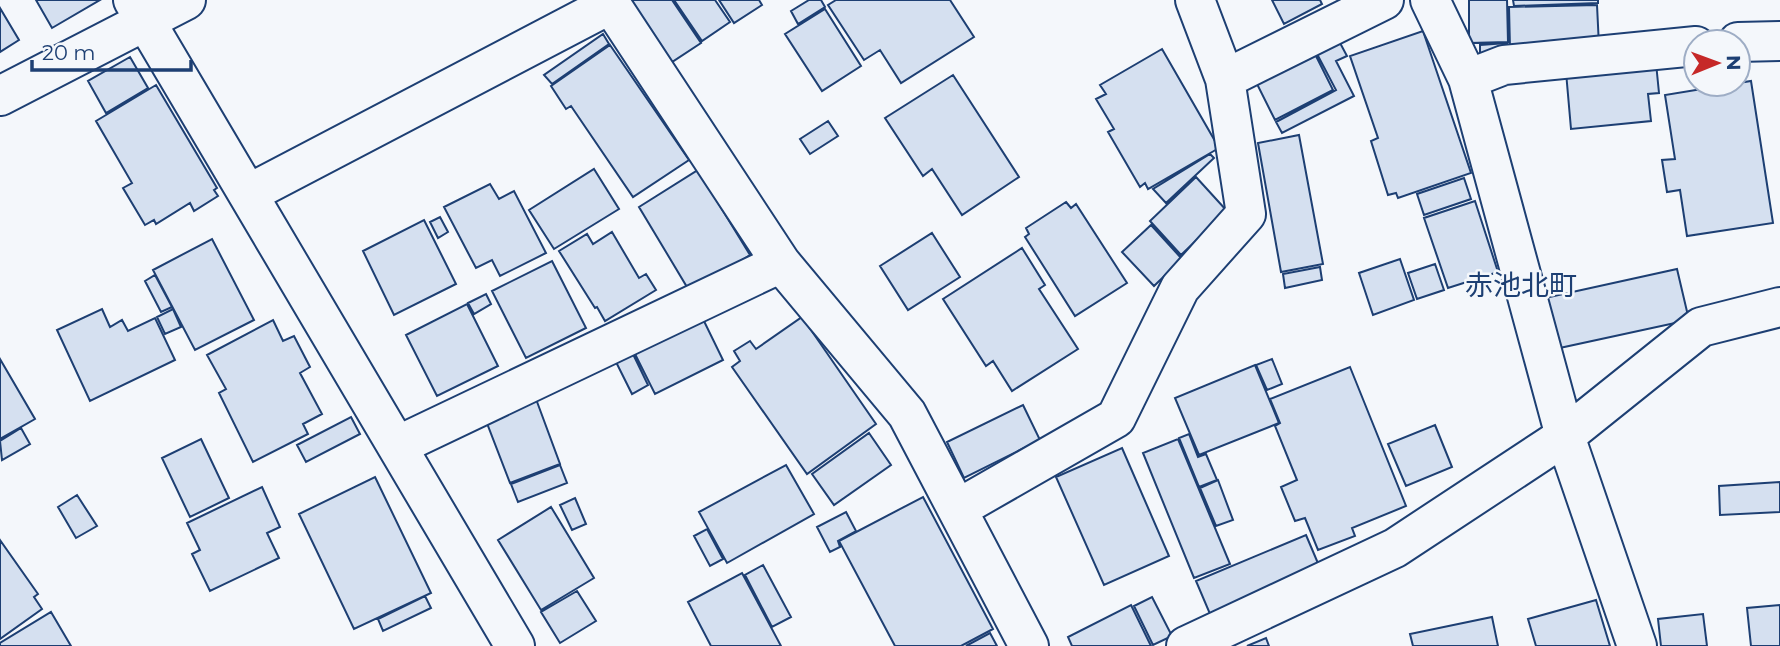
<svg xmlns="http://www.w3.org/2000/svg" width="1780" height="646" viewBox="0 0 1780 646" font-family="Montserrat,'Noto Sans JP',sans-serif">
	<style>
		.building { fill: #d5e0f0; stroke: #1d3f73; stroke-width: 2 }
		.lines { fill: none; stroke-linecap: round; stroke-linejoin: round }
		.minor-casing { stroke: #1d3f73; stroke-width: 42 }
		.minor { stroke: #f4f7fb; stroke-width: 38 }
		.labels { text-anchor: middle; stroke-width: 5; stroke-linejoin: round; paint-order: stroke }
		.quarter-label { font-size: 28px; fill: #1d3f73; stroke: #f4f7fb }
	</style>
	<rect width="100%" height="100%" fill="#f4f7fb"/>
	<path class="building" d="M36 0H100L52 28Z
		M630 0H672L701 43 672 62Z
		M674 0H715L730 22 702 41Z
		M719 0H759L762 5 734 23Z
		M809 0H821L825 7 798 24 791 11Z
		M836 0H950L974 37 901 83 880 50 864 60 828 5Z
		M1272 0H1320L1322 4 1284 24Z
		M1469 0H1507L1508 42 1469 43Z
		M1513 0H1598V3L1514 6Z
		M1597 5 1599 46 1510 48 1509 7Z
		M0 8 19 40 0 52Z
		M825 9 861 66 822 91 785 34Z
		M1423 31 1471 173 1398 198 1396 193 1388 195 1371 141 1378 138 1350 56Z
		M603 34 609 44 552 84 544 75Z
		M1339 41 1347 56 1336 61 1354 96 1282 133 1276 122 1336 90 1316 52Z
		M1507 43 1508 58H1480V45Z
		M610 45 689 160 633 197 571 106 566 109 551 86Z
		M1162 49 1219 148 1148 189 1145 183 1140 187 1108 132 1114 129 1096 99 1106 94 1100 85Z
		M1314 52 1333 90 1275 120 1256 82Z
		M130 57 148 88 106 113 88 81Z
		M1656 63 1659 93 1648 94 1651 121 1571 129 1566 72Z
		M953 75 1019 177 962 215 932 169 923 176 885 118Z
		M1751 81 1773 223 1687 236 1680 190 1667 192 1662 160 1675 159 1665 95Z
		M156 85 217 188 214 190 218 196 194 211 190 203 156 224 154 220 145 225 123 188 132 183 96 121Z
		M828 121 838 136 810 154 800 139Z
		M1299 135 1323 264 1281 272 1258 143Z
		M1210 154 1214 158 1166 203 1153 189Z
		M594 169 619 209 554 249 529 210Z
		M698 170 750 255 690 292 639 207Z
		M1196 177 1227 211 1181 255 1150 221Z
		M1464 178 1471 199 1424 215 1417 194Z
		M490 184 499 199 514 191 546 253 500 276 492 260 476 268 444 207Z
		M1475 201 1498 272 1448 288 1424 218Z
		M1066 202 1071 208 1076 204 1127 283 1075 316 1025 237 1029 234 1026 228Z
		M440 217 448 232 438 238 430 222Z
		M424 220 456 284 394 315 363 251Z
		M1151 225 1182 259 1154 286 1122 252Z
		M612 232 639 278 646 274 656 290 605 321 597 307 595 308 559 251 587 234 593 244Z
		M932 233 960 277 908 310 880 266Z
		M212 239 254 320 195 350 153 270Z
		M1022 248 1045 285 1039 289 1078 349 1012 391 993 361 986 366 943 299Z
		M1400 259 1414 300 1373 315 1359 273Z
		M552 261 586 328 526 358 492 291Z
		M1435 264 1444 290 1417 299 1408 273Z
		M1320 267 1322 280 1285 288 1283 274Z
		M1677 269 1689 320 1555 349 1545 298Z
		M155 275 172 307 161 312 145 281Z
		M486 294 491 304 474 314 468 303Z
		M467 304 498 366 437 396 406 335Z
		M102 309 110 327 122 320 128 331 155 318 175 360 90 401 57 330Z
		M173 309 181 327 165 334 157 317Z
		M701 315 723 360 655 394 633 350Z
		M802 317 876 424 807 474 732 367 740 361 734 351 750 341 756 349Z
		M273 320 283 341 294 336 310 367 300 373 322 414 303 424 308 434 253 462 219 393 226 389 207 355Z
		M632 352 648 385 632 394 615 360Z
		M0 359 35 419 0 439Z
		M1272 359 1282 384 1267 390 1256 365Z
		M1255 365 1279 423 1199 455 1175 398Z
		M1350 367 1406 506 1352 528 1355 536 1318 550 1305 518 1295 521 1281 487 1297 480 1275 426 1280 423 1270 399Z
		M536 399 560 464 510 483 485 418Z
		M1023 405 1040 440 964 478 947 442Z
		M351 417 360 434 306 462 297 445Z
		M1435 425 1452 467 1406 486 1388 444Z
		M21 428 30 444 2 460 0 441Z
		M869 433 891 465 834 505 812 474Z
		M1189 434 1198 457 1206 454 1217 480 1199 487 1179 438Z
		M201 439 229 498 190 517 162 458Z
		M1178 439 1230 564 1194 578 1143 453Z
		M1122 448 1169 556 1104 585 1056 477Z
		M560 465 567 483 518 502 511 484Z
		M786 465 814 514 727 563 699 512Z
		M375 477 431 593 354 629 299 514Z
		M1218 480 1233 520 1216 526 1200 488Z
		M1780 482V512L1720 515 1719 486Z
		M262 487 280 527 267 533 279 558 210 591 192 554 200 550 187 523Z
		M77 495 97 526 76 538 58 507Z
		M923 497 993 629 961 646H895L839 541Z
		M575 498 586 524 572 530 560 505Z
		M551 507 594 578 541 610 498 540Z
		M846 512 856 531 838 541 840 547 830 552 817 527Z
		M707 529 723 559 710 566 694 536Z
		M1306 535 1320 568 1210 614 1196 581Z
		M0 540 38 594 34 597 42 609 0 639Z
		M763 565 791 617 772 627 745 575Z
		M742 573 781 646H711L688 602Z
		M577 591 596 621 560 643 541 612Z
		M425 596 431 608 383 631 378 619Z
		M1152 597 1172 636 1153 645 1134 606Z
		M1596 600 1610 646H1536L1528 619Z
		M1131 605 1151 646H1072L1068 637Z
		M1780 605V646H1751L1747 608Z
		M51 612 71 646H0V643Z
		M1703 614 1707 646H1661L1658 619Z
		M1492 617 1498 646H1413L1410 634Z
		M990 633 997 646H966Z
		M1266 638 1269 646H1247Z"/>
	<g class="lines">
		<defs>
			<path id="minor" d="M133 0 515 646
				M608 0 781 263 907 414 1029 646
				M1430 0 1468 79 1565 436 1637 646
				M1738 42 1780 41
				M1225 79 1384 0
				M1468 79 1504 65 1696 46
				M0 96 186 0
				M248 194 611 4
				M397 446 781 263
				M959 508 1116 418 1180 288 1246 214 1225 79 1195 0
				M1186 646 1395 548 1565 436 1701 327 1780 307"/>
		</defs>
		<use href="#minor" class="minor-casing"/>
		<use href="#minor" class="minor"/>
	</g>
	<g class="labels">
		<g class="quarter-label">
			<text x="1521" y="295">赤池北町</text>
		</g>
	</g>
	<g transform="translate(1717 63) rotate(89)"><circle r="33" fill="#f4f7fb" stroke="#9eadc5" stroke-width="2"/>
	<path d="M0-5L12 26L0 18L-12 26Z" fill="#c62828"/>
	<text y="-10" font-size="19" font-weight="bold" text-anchor="middle" fill="#1d3f73">N</text>
	</g>
	<path d="M32 60v10h159v-10" fill="none" stroke="#1d3f73" stroke-width="3.5"/>
	<text x="42" y="60" font-size="21" fill="#1d3f73" stroke="#f4f7fb" stroke-width="5" paint-order="stroke">20 m</text>
</svg>
